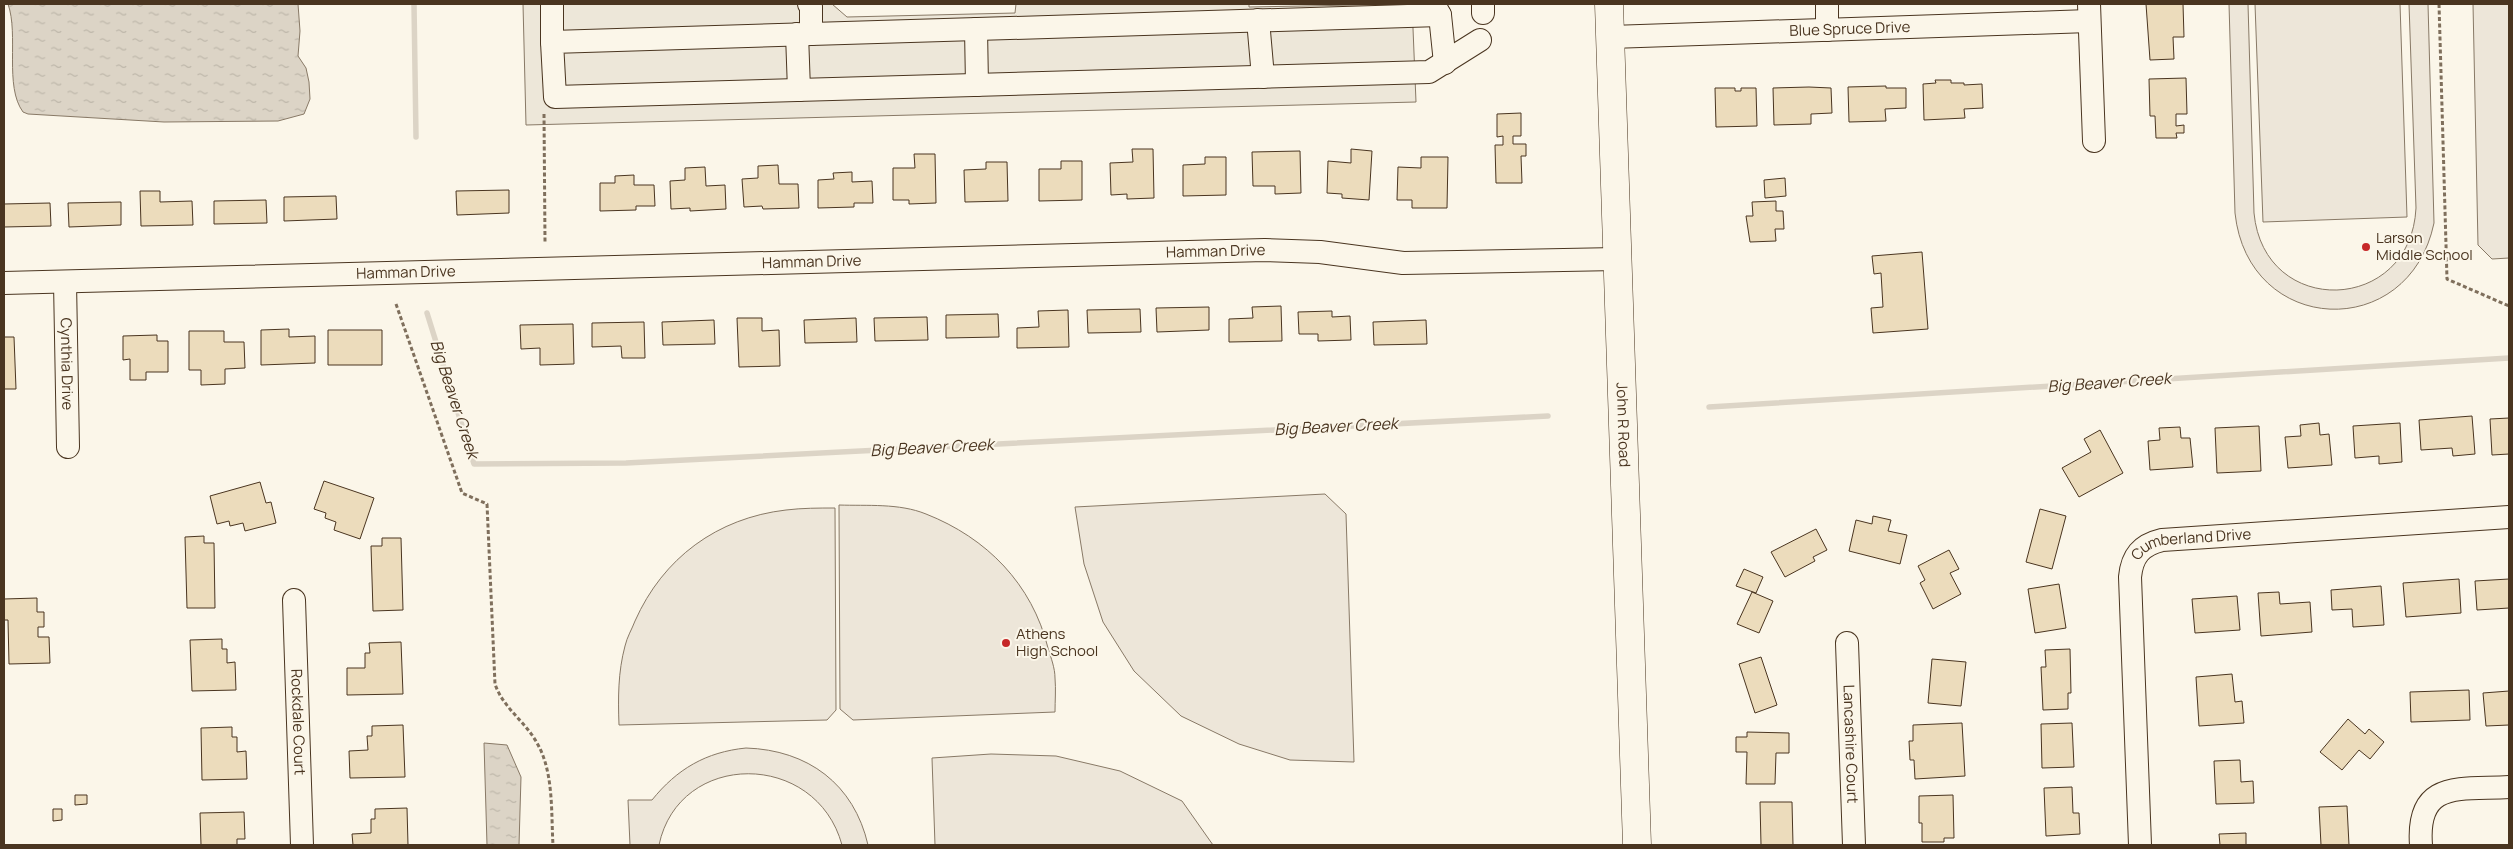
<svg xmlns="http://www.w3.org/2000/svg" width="2513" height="849" viewBox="0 0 2513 849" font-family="Manrope,sans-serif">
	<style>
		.grass { fill: #ede6d9; stroke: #887966 }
		.parking { fill: #ede7d9; stroke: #887966 }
		.water { fill: url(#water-ripples); stroke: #887966 }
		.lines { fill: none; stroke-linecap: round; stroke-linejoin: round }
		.stream { stroke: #dcd4c6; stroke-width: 5.5 }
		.building { fill: #ecdcbc; stroke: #4a3520 }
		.minor-casing { stroke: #4a3520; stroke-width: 24 }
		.major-casing { stroke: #4a3520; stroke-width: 29 }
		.path { stroke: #7f6f5c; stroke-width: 3; stroke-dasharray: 4 2.5; stroke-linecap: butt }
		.minor { stroke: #fbf6e9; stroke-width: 22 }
		.major { stroke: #fbf6e9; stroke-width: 28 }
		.poi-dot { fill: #c62828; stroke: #fbf6e9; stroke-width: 2 }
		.labels { text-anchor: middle; stroke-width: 4; stroke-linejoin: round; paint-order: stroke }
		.street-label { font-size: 15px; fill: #4a3520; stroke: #fbf6e9 }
		.poi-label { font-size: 15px; fill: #4a3520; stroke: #fbf6e9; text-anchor: start }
		.water-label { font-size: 16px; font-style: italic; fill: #4a3520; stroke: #fbf6e9 }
	</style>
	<defs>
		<pattern id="water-ripples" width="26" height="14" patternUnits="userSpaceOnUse" patternTransform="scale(1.25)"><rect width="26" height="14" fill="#dcd4c6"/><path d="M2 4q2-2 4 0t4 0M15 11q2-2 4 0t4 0" fill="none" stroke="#beb7aa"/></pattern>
	</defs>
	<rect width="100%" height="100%" fill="#fbf6e9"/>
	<path class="grass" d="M2229 4H2248L2254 213C2264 319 2411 314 2416 208L2409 4H2428L2434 223C2409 343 2248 336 2235 213Z
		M2255 4H2400L2407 217 2263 222Z
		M2473 4H2509V258L2492 259 2478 245Z
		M1325 494 1346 514 1354 762 1290 760 1239 744 1181 716 1134 671 1103 622 1084 564 1075 507Z
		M839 505C867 506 899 503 926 514 987 538 1032 584 1048 648 1051 658 1055 668 1055 678 1056 689 1055 701 1055 712L853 720 840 709Z
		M835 508 836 710 827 720 619 725C618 698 618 672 625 646 627 637 632 629 635 621 663 558 717 518 786 510 802 508 819 508 835 508Z
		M746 748C808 750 854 784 868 845H842C816 750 679 750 659 845H630L628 800H652C677 769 706 752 746 748Z
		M991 754 1056 756 1120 771 1182 801 1213 845H935L932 758Z"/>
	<path class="parking" d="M523 4H832L847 17 1015 13 1016 4H1249V7L1412 4 1416 102 526 125Z"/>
	<path class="water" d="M8 4H298L300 31 298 56 306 68 309 82 310 99 304 114 278 121 164 122 28 114 23 112C4 86 19 35 8 4Z
		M484 743 507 745 521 777 519 845H487Z"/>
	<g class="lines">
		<path class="stream" d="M414 4 416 137
			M427 313 474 464 626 463 1548 416
			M1709 407 2509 358"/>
	</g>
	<path class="building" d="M2146 4H2183L2184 37H2173L2174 59 2150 60Z
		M2186 78 2187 114H2176V126L2184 125V133H2176L2177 138H2156L2155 116H2150L2149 79Z
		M1935 80H1951V83H1964V85L1982 84 1983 108 1964 109 1965 118 1924 120 1923 84 1936 83Z
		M1886 86V88H1906V108L1885 109 1886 121 1849 122 1848 87Z
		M1809 87 1831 88 1832 113 1811 114V124L1774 125 1773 88Z
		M1715 88H1735V91H1741V88H1756L1757 126 1716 127Z
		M1521 113V136H1513V144H1526V156H1521L1522 183H1496L1495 145H1503V136L1497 137V114Z
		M1132 149H1153L1154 198 1127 199V194L1111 195 1110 163 1133 162Z
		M1351 149 1372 151 1369 200 1342 198V194L1327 193 1328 161 1351 163Z
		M1300 151 1301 193 1275 194V186H1253L1252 152Z
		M914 154H935L936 203 909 204V200H893V168H915Z
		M1205 157H1226V195L1183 196V165L1205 164Z
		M1421 157H1448L1447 208H1412V200H1397L1398 167 1421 168Z
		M1061 161H1082V200L1039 201V169H1061Z
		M986 162H1007L1008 201 965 202 964 170 986 169Z
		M778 165 779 184H798L799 208 763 209 762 206 744 207 742 179 758 178V166Z
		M705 167 706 186 725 185 726 209 690 211V208L671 209 670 181 685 180V168Z
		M852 172V182L872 181 873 203H854V207L818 208V180L834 179 833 173Z
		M634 175V185H654L655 206H636V210L600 211V183H615V176Z
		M1785 178 1786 196 1765 198 1764 180Z
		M509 190V213L457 215 456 191Z
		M140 191H160V202L192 201 193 225 141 226Z
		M336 196 337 219 284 221V197Z
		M266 200 267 223 214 224V201Z
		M1776 201V211H1783L1784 229H1775L1776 241 1750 242 1746 216H1753L1752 202Z
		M121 202V225L69 227 68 203Z
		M50 203 51 226 4 227V204Z
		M1922 252 1928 329 1873 333 1871 308 1883 307 1881 273 1874 274 1872 256Z
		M1281 306 1282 341 1229 342V319L1253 318 1252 307Z
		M1209 307V330L1157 332 1156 308Z
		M1140 309 1141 332 1088 333 1087 310Z
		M1068 310 1069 347 1017 348V328L1039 327 1038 311Z
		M1332 311V317L1350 316 1351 340 1318 341V334H1299L1298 312Z
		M998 314 999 337 946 338V315Z
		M927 317 928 340 875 341 874 318Z
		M737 318H762V331L779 330 780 366 739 367Z
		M856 318 857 342 805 343 804 320Z
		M714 320 715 344 663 345 662 322Z
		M1426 320 1427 344 1374 345 1373 322Z
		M644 322 645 358H622L621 346 592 347V323Z
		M573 324 574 364 540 365V348L521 349 520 325Z
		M289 329V337L315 336V363L261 365V330Z
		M328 330H382V365H328Z
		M189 331H224V342H244L245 368 225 369V384L201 385V370H189Z
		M157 335V341H168V372H146V380H130V359L123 360V336Z
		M4 337H14L16 389H4Z
		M2472 416 2475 454 2453 456 2452 448 2421 450 2419 420Z
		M2509 418V454L2492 455 2490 419Z
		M2319 423 2320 435 2329 434 2332 465 2288 468 2285 437 2301 436 2300 425Z
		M2400 423 2402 462 2379 464V456L2355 458 2353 426Z
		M2259 426 2261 471 2217 473 2215 428Z
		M2180 427 2181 438H2190L2193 467 2150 470 2148 441 2160 440 2159 428Z
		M2100 430 2123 473 2079 497 2062 468 2091 452 2084 439Z
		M324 481 374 498 360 539 334 530 336 522 325 518 326 513 314 509Z
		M260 482 266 503 271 502 276 523 245 531 243 523 230 526 229 521 217 524 210 496Z
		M2040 509 2066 516 2052 569 2026 562Z
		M1873 516 1891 520 1888 531 1907 535 1900 564 1849 551 1856 520 1872 524Z
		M1816 529 1827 550 1813 557 1815 561 1785 577 1771 552Z
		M204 536V543H214L215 608H187L185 537Z
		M382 538H401L403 610 373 611 371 546H382Z
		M1949 550 1959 569 1950 573 1961 594 1933 609 1920 583 1925 580 1918 566Z
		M1744 569 1763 577 1756 593 1736 586Z
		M2459 579 2461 613 2406 617 2403 583Z
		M2509 579V608L2477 610 2475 581Z
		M2059 584 2066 628 2035 633 2028 589Z
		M2381 586 2384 625 2353 627 2352 609 2332 610 2331 590Z
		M1752 592 1773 601 1759 633 1737 624Z
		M2279 592 2280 604 2310 602 2312 632 2261 636 2258 593Z
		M2237 596 2240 630 2195 633 2192 599Z
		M37 598V612H44V627H38V637H49L50 663 9 664 8 620H4V599Z
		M222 639V649H227V663L235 662 236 690 192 691 190 640Z
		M401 642 403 694 347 695V668H365V653H370L369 643Z
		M2070 649 2071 693H2068V709L2043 710 2041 667H2046L2045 650Z
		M1761 657 1777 705 1755 713 1739 664Z
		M1932 659 1966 662 1961 706 1928 703Z
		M2232 674 2235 702 2242 701 2244 723 2199 726 2196 677Z
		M2469 690 2470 720 2411 722 2410 692Z
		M2509 691V725L2486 726 2483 693Z
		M2348 719 2365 734 2369 729 2384 742 2370 759 2359 750 2342 770 2320 752Z
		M1962 723 1965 776 1915 779 1914 760H1910L1909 741H1913V725Z
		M2072 723 2074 767 2042 768 2041 724Z
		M403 725 405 777 350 778 349 751 368 750 367 736H372V726Z
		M232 727V737H237V752L246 751 247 779 202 780 201 728Z
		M1747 732 1789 733V753H1776L1775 784H1746L1747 752H1736V737H1747Z
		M2240 760 2241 782 2253 781 2254 803 2216 804 2214 761Z
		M2072 787 2073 813H2079L2080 834 2046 836 2044 788Z
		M75 795H87V804L75 805Z
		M1953 795 1954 838H1944V842H1922V823H1919V796Z
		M1760 802H1792L1793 845H1761Z
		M2347 806 2349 845H2321L2319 807Z
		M407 808 408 845H353L352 834 371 833V819H375V809Z
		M53 809H62V820L53 821Z
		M244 812 245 839H237V845H201L200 813Z
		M2246 833V845H2220L2219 834Z"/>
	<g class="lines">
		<defs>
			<g id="minor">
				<path d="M552 4V42"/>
				<path d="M809 4 811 6V34"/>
				<path d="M1434 4 1440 15 1445 63"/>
				<path d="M1483 4V13"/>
				<path d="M1827 4V30"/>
				<path d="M2089 4 2094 141"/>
				<path d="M1440 15 552 42 555 97 1429 72 1480 40"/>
				<path d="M1258 20 1263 77"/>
				<path d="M976 29 977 85"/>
				<path d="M797 34 799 90"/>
				<path id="s1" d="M1611 37 2089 21"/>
				<path id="s2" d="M65 282 68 447"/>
				<path id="s3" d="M4 283 1265 250 1320 252 1403 263 1617 259"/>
				<path id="s4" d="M294 600 302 845"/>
				<path id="s5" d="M1847 643 1854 845"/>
				<path id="s6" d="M2140 845 2130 577C2132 556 2141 545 2162 540L2509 517"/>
				<path d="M2421 845C2416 779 2461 790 2509 787"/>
			</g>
			<g id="major">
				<path id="s7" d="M1609 4 1637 845"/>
			</g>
		</defs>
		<use href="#minor" class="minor-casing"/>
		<use href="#major" class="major-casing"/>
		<path class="path" d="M2439 4 2447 279 2509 306
			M544 114 545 242
			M396 304 462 493 487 504 495 684C503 708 525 721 537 743 554 772 551 813 553 845"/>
		<use href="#minor" class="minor"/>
		<use href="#major" class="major"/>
	</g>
	<g class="poi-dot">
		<circle cx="2366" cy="247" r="5"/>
		<circle cx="1006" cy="643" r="5"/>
	</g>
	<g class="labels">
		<g class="street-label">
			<text dy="5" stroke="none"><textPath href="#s1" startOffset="239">Blue Spruce Drive</textPath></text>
			<text dy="5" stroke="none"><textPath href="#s3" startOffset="1212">Hamman Drive</textPath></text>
			<text dy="5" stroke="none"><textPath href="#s3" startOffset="808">Hamman Drive</textPath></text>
			<text dy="5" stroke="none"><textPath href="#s3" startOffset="402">Hamman Drive</textPath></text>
			<text dy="5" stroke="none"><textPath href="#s2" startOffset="82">Cynthia Drive</textPath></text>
			<text dy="5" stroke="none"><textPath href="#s7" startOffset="421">John R Road</textPath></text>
			<text dy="5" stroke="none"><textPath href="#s6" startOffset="349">Cumberland Drive</textPath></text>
			<text dy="5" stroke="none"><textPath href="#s4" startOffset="122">Rockdale Court</textPath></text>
			<text dy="5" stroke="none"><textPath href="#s5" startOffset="101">Lancashire Court</textPath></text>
		</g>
		<g class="poi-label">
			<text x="2376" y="243">Larson<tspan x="2376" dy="17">Middle School</tspan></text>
			<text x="1016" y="639">Athens<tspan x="1016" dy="17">High School</tspan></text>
		</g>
		<g class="water-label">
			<text transform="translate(2109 382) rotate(-4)" y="6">Big Beaver Creek</text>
			<text transform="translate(455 399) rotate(72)" y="6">Big Beaver Creek</text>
			<text transform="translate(1336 426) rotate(-3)" y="6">Big Beaver Creek</text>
			<text transform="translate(932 447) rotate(-3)" y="6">Big Beaver Creek</text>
		</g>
	</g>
	<rect width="2513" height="849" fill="none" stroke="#4a3520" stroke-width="10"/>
</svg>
